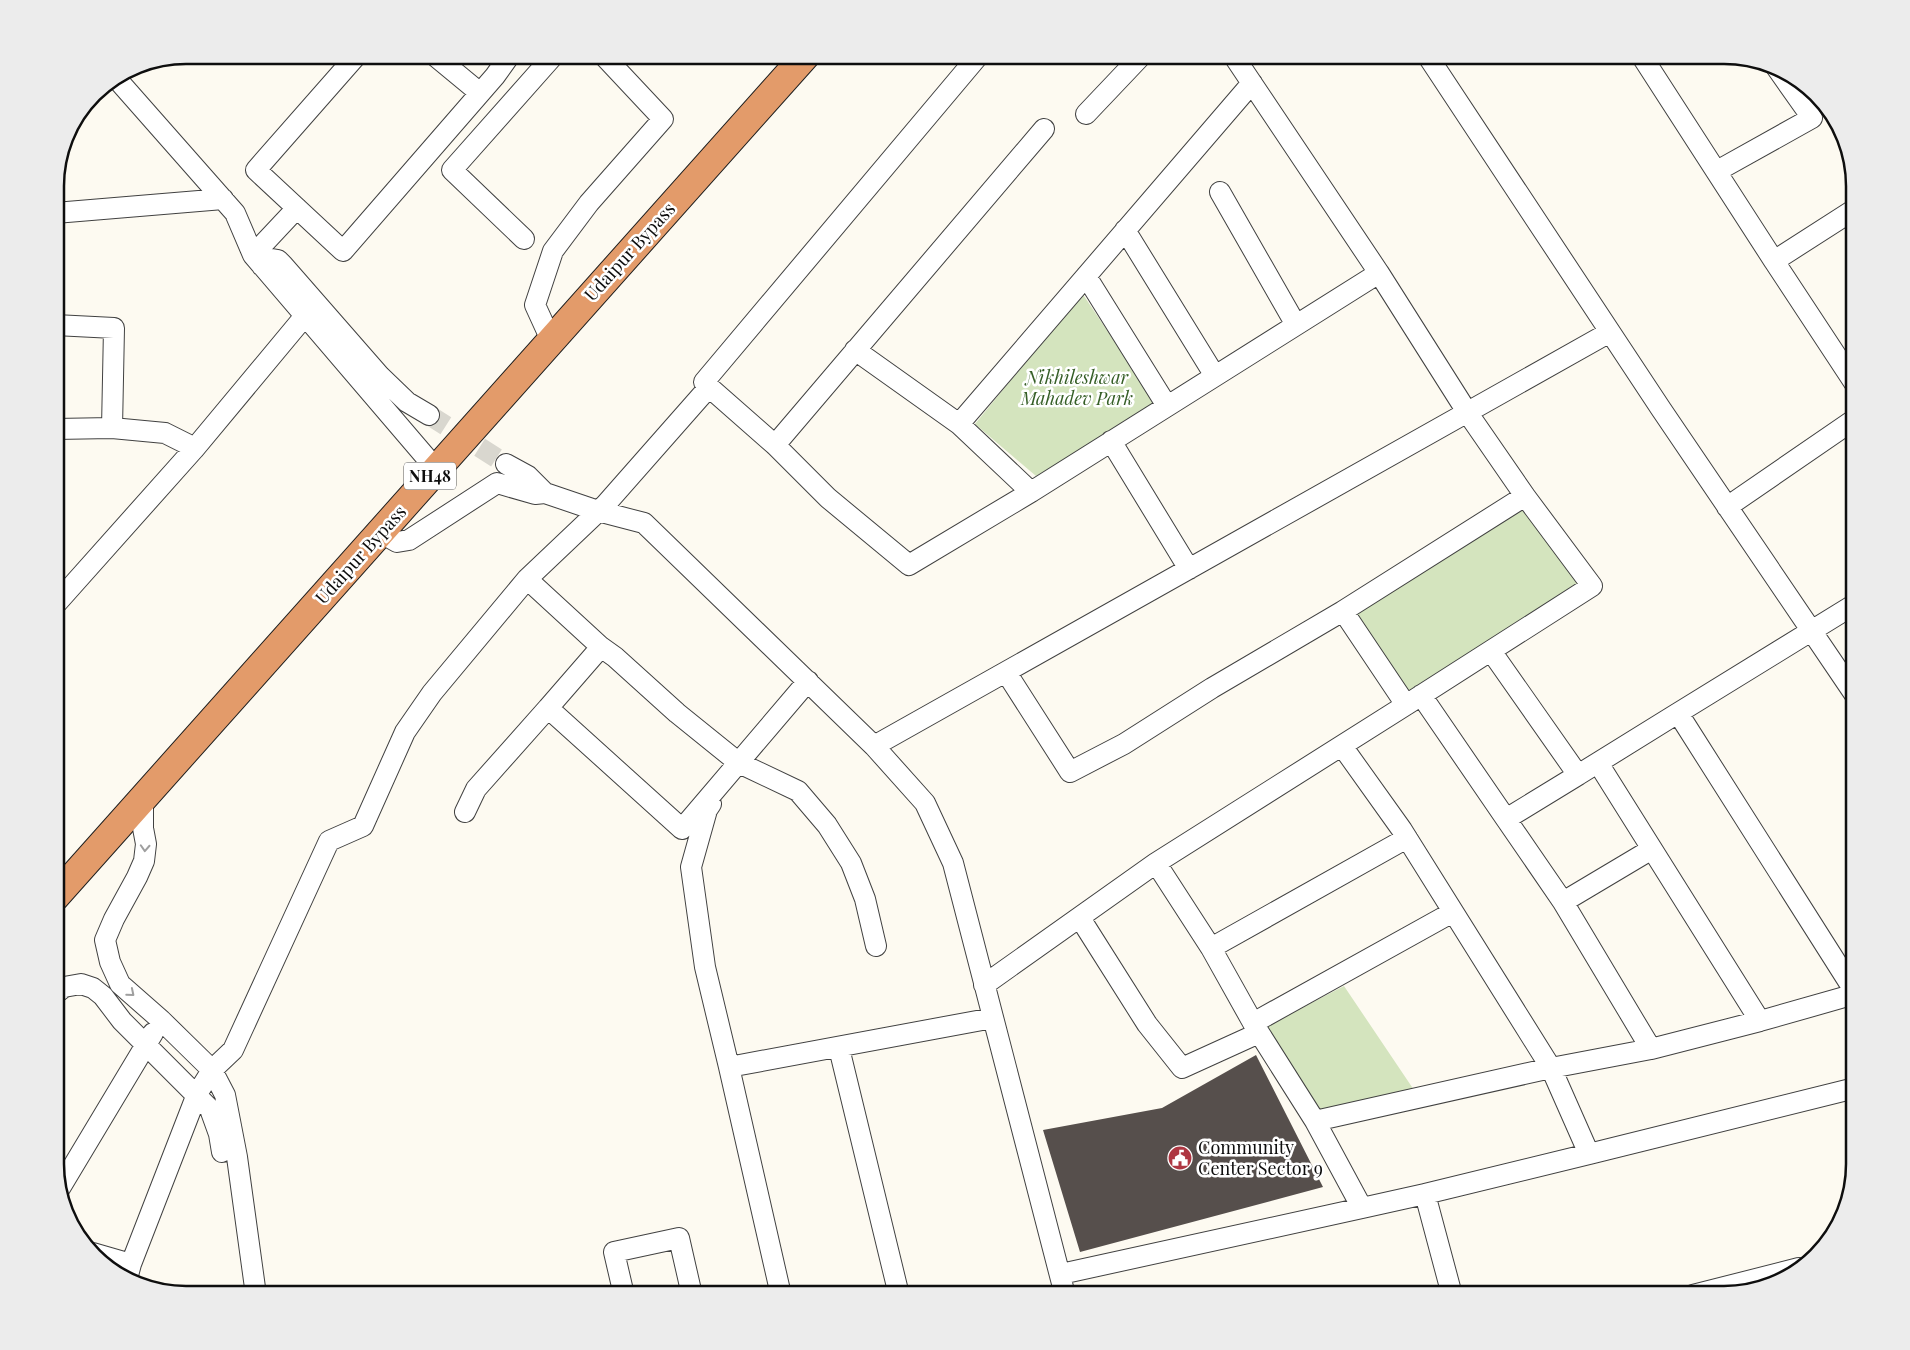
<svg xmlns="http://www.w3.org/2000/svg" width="1910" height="1350" viewBox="0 0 1910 1350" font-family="'Playfair Display',serif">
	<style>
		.green { fill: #d4e4be }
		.building { fill: #564f4c }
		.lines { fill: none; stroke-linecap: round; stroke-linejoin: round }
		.minor-tunnel { stroke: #d9d7cf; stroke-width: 20; stroke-dasharray: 20 10; stroke-linecap: butt }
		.minor-casing { stroke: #414141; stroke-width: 22 }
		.highway-casing { stroke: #1f1f1f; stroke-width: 30 }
		.minor { stroke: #fff; stroke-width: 20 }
		.highway { stroke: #e39b6a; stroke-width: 28 }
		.oneway { stroke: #9f9f9f }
		.labels { text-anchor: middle; stroke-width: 5; stroke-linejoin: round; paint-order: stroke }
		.shield { fill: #fff; stroke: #565656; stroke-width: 1 }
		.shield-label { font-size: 16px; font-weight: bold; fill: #0e0e0e }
		.street-label { font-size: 18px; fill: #0e0e0e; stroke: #fff }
		.park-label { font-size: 18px; font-style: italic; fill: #355e26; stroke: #fff }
		.poi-label { font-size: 18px; fill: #0e0e0e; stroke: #fff; text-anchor: start }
		.rim { fill: none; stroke: #0e0e0e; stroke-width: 2.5 }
	</style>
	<rect width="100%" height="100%" fill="#fdfaf1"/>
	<path class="green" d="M1082 293 1159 408 1036 476 975 424Z
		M1522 504 1584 591 1403 700 1353 612Z
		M1344 986 1414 1090 1321 1113 1265 1027Z"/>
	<path class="building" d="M1256 1055 1323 1187 1080 1252 1043 1130 1162 1108Z"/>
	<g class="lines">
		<path class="minor-tunnel" d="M429 415 506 464"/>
		<defs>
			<path id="minor" d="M357 55 256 170 343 251 495 76 510 55
				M434 55 480 93
				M1427 55 1661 409 1855 695
				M1641 55 1774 261
				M116 78 235 213 253 255 436 469
				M1086 114 1142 55
				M1717 171 1812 118 1776 67
				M1220 192 1296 325
				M1855 209 1774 261 1855 384
				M55 213 223 199
				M1125 230 1215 376
				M524 239 452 170 554 55
				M253 255 297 208
				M262 266 272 259 278 260 283 265 380 376 407 402 429 415
				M1379 273 1467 412 1525 496
				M1086 276 1167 406
				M55 325 114 328 112 428
				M551 340 535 305 553 251 589 203 663 119 603 55
				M855 350 959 424 1031 492 1379 273 1233 55
				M709 387 704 382 979 55
				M959 424 1252 83
				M55 429 112 428 165 433 195 448
				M1111 441 1189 569
				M775 445 1044 129
				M506 464 528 476 545 493
				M1727 507 1855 419
				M381 533 397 542 409 540 497 483 535 494 545 493 598 511 644 523 874 746 925 803 953 863 1065 1295
				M527 579 605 505 709 387 775 445 828 498 909 565 1031 492
				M55 605 195 448 304 317
				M1343 611 1525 496 1592 586 1406 705
				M808 681 682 829 548 708 601 647 615 657 677 713 739 763 798 791 827 825 851 863 865 899 876 946
				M1421 695 1506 819 1578 775 1491 651
				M1678 713 1855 604
				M874 746 1610 332
				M1342 746 1402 830 1407 838 1551 1068 1315 1121 1253 1023 1453 912
				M1598 763 1760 1021 1855 994
				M1578 775 1678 713 1855 992
				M143 800V828L146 844 144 861 137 877 114 919 105 940 110 962 120 984 161 1020 212 1070 225 1095 237 1157 256 1295
				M711 804 707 810 691 867 705 967 729 1067 993 1018
				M465 812 476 789 548 708
				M1506 819 1563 902
				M1652 849 1563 902 1651 1049 1760 1021
				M1156 863 1211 948 1407 838
				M1080 918 1147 1024 1182 1068 1259 1033
				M1211 948 1253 1023
				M984 985 1156 863 1406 705 1343 611 1212 688 1124 744 1070 772 1006 672
				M55 994 64 987 81 984 93 988 103 996 122 1021 210 1109 219 1134 222 1152
				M839 1048 899 1295
				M729 1067 781 1295
				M1589 1154 1855 1088
				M60 1188 153 1033
				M1425 1194 1589 1154 1551 1068 1651 1049
				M1362 1208 1425 1194 1452 1295
				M93 1253 131 1264
				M1061 1274 1362 1208 1315 1121
				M127 1279 131 1264 197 1094 212 1070 233 1050 329 841 363 826 405 732 432 693 527 579 601 647
				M624 1295 614 1252 679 1238 692 1295
				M1693 1295 1799 1268"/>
			<path id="highway" d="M55 897 806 55"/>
		</defs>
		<use href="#minor" class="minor-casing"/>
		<use href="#highway" class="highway-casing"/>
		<use href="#minor" class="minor"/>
		<use href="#highway" class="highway"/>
	</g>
	<defs><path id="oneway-chevron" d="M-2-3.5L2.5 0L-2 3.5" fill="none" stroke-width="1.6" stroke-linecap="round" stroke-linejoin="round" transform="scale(1.25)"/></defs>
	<g class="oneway">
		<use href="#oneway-chevron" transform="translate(145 848) rotate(93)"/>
		<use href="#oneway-chevron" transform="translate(131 993) rotate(40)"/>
	</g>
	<defs>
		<symbol id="civic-disc" viewBox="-11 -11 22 22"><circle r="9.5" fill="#ae3742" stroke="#fff"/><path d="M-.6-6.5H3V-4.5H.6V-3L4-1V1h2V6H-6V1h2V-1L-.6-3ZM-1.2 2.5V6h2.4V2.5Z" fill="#fff"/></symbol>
	</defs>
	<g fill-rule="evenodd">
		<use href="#civic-disc" x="1166" y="1144" width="28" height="28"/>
	</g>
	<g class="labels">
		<rect class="shield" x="404" y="462.5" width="52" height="27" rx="4"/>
		<g class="shield-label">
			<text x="430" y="482">NH48</text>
		</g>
		<g class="street-label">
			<text transform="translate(630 252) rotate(-48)" y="6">Udaipur Bypass</text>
			<text transform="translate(361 555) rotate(-48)" y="6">Udaipur Bypass</text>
		</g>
		<g class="park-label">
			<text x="1077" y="384">Nikhileshwar<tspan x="1077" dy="21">Mahadev Park</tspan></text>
		</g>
		<g class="poi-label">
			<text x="1198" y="1154">Community<tspan x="1198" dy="21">Center Sector 9</tspan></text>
		</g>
	</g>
	<path d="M0 0H1910V1350H0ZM186 64H1724A122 122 0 0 1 1846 186V1164A122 122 0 0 1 1724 1286H186A122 122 0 0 1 64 1164V186A122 122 0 0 1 186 64Z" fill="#ececec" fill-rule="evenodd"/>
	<path class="rim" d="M186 64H1724A122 122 0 0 1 1846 186V1164A122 122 0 0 1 1724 1286H186A122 122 0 0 1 64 1164V186A122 122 0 0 1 186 64Z"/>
</svg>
